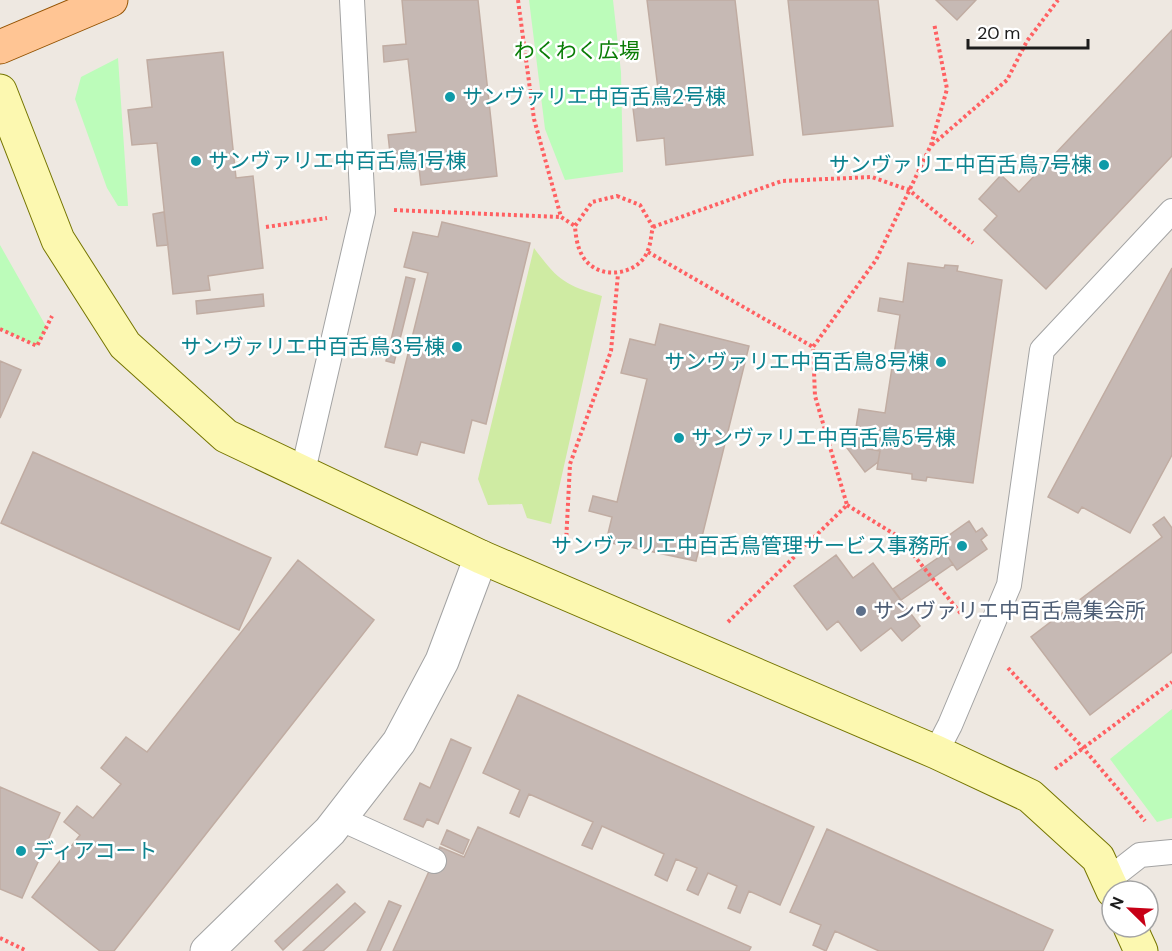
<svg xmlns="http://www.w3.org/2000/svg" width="1172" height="951" viewBox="0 0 1172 951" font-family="'DM Sans','Noto Sans JP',sans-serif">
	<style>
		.grass { fill: #cfeba3 }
		.park { fill: #bcfcba }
		.building { fill: #c6b9b4; stroke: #c0aca2; stroke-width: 1.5 }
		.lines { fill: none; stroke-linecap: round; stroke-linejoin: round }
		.lane-casing { stroke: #a3a3a3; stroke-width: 26 }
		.street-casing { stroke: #a3a3a3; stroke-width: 35 }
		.secondary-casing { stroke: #757500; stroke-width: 35 }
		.primary-casing { stroke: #935200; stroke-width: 35 }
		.path { stroke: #ff6062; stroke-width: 4; stroke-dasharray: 3 3; stroke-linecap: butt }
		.lane { stroke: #fff; stroke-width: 24 }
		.street { stroke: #fff; stroke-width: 33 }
		.secondary { stroke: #fcf8b0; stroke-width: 33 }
		.primary { stroke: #ffc594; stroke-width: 33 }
		.culture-dot { fill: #0f9aa8; stroke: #fff; stroke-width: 2 }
		.service-dot { fill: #5c6f8a; stroke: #fff; stroke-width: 2 }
		.labels { text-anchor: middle; stroke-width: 5; stroke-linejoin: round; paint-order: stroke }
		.park-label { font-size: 21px; fill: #0a7d06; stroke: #fff }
		.culture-label { font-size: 21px; fill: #0d838f; stroke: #fff; text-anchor: start }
		.service-label { font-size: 21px; fill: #4e5e75; stroke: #fff; text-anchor: start }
	</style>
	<rect width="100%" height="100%" fill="#eee8e1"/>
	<path class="grass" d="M534 248C557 279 564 285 602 296L551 524 527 518 522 504 488 505 478 479Z"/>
	<path class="park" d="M529 0H613L621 72 623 172 565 180 545 129Z
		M118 58 128 206H118L107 188 75 99 81 77Z
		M0 245 47 328 37 346 0 329Z
		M1172 709V818L1157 822 1110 759Z"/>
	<path class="building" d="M402 0H478L497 176 421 185 419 168 392 171 388 135 416 132 408 59 384 62 383 46 406 44Z
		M647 0H735L753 155 666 165 664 138 637 141 633 108 660 105Z
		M788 0H878L893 126 803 135Z
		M936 0H976L957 20Z
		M1172 30V156L1046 289 984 230 997 216 979 199 1001 175 1019 192Z
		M223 52 236 178 253 176 263 268 208 276 210 290 173 294 157 143 132 145 128 110 152 107 147 60Z
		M164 212 168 245 157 246 153 214Z
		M442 222 530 243 486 424 472 420 464 453 421 442 417 455 385 447 428 273 404 267 413 232 438 237Z
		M908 263 944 268 945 265 958 266 957 271 1002 280 973 483 927 477 926 481 912 479V474L877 469 880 451 853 446 859 409 885 413 900 315 878 311 880 298 903 302Z
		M1172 268V455L1130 533 1082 507 1078 513 1048 497Z
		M406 277 415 279 394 363 386 361Z
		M263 294 264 306 197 314 196 301Z
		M660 324 749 346 696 561 606 542 612 517 589 511 593 496 617 502 647 379 621 373 630 339 655 345Z
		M0 361 21 370 0 418Z
		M855 436 853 446 880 451 878 462 865 472 844 444Z
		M33 452 271 558 239 630 1 523Z
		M1164 517 1172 528V652L1090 715 1031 637 1162 537 1153 525Z
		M969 521 976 532 982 528 987 535 981 540 987 549 957 570 938 543Z
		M945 553 953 564 901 600 893 589Z
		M836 555 853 578 873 563 920 626 902 641 891 628 861 651 838 621 827 630 794 586Z
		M298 560 374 620 114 951H100L32 897 80 835 64 822 77 806 93 818 121 784 101 768 126 737 147 752Z
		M518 695 814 827 780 905 749 891 740 913 728 908 737 886 708 873 698 895 687 890 697 868 676 859 667 881 655 875 664 854 602 826 592 849 582 845 593 822 529 794 519 817 510 813 520 790 483 773Z
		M451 739 471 748 438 824 427 819 423 827 404 819 420 783 430 788Z
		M0 787 60 813 22 898 0 889Z
		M478 827 751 947 749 951H393L440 847 464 857Z
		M827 829 1053 930 1043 951H879L835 931 826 951 813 945 821 925 790 912Z
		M447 830 469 840 463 854 441 844Z
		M337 884 345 892 283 950 275 941Z
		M389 901 401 906 380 951H367Z
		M355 903 365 912 323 951H303Z"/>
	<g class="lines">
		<defs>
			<path id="lane" d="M303 471 363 212 352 0
				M936 752 950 725 1009 585 1042 350 1172 211
				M339 818 434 861
				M1108 880 1140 855 1172 852"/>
			<path id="street" d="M207 951 330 831 399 742 442 661 481 557"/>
			<path id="secondary" d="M0 91 58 240 125 345 226 436 481 557 936 752 1030 796 1098 858 1113 891
				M1130 927 1141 951"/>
			<path id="primary" d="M0 47 111 0"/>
		</defs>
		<use href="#lane" class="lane-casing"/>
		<use href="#street" class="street-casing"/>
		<use href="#secondary" class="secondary-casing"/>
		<use href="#primary" class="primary-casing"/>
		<path class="path" d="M518 0 534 119 561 217 575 226
			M932 145 1007 80 1027 41 1058 0
			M617 196 640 205 653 227C651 234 651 243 648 250 641 271 611 279 593 267 579 258 576 241 575 226L592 202Z
			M394 210 561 217
			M266 227 327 218
			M653 227 782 181 872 177 909 190 973 243
			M648 252 813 347
			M0 329 37 346 52 316
			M847 505 899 537 962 615
			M562 553 566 543 570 464 611 351 618 274
			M728 622 847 505 815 396 813 347 876 260 931 145 947 89 934 23
			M1008 668 1084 749 1145 821
			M1055 769 1172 682
			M0 938 27 951"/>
		<use href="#lane" class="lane"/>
		<use href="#street" class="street"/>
		<use href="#secondary" class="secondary"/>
		<use href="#primary" class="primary"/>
	</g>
	<g class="culture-dot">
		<circle cx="450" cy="97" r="6"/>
		<circle cx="196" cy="161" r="6"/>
		<circle cx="1104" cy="165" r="6"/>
		<circle cx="457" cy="347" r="6"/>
		<circle cx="941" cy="362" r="6"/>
		<circle cx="679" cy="438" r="6"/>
		<circle cx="962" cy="546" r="6"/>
		<circle cx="21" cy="851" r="6"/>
	</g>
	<circle class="service-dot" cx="861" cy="611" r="6"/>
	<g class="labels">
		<g class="park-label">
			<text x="577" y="58">わくわく広場</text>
		</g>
		<g class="culture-label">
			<text x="462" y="104">サンヴァリエ中百舌鳥2号棟</text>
			<text x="208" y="168">サンヴァリエ中百舌鳥1号棟</text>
			<text x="1092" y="172" text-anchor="end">サンヴァリエ中百舌鳥7号棟</text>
			<text x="445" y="354" text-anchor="end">サンヴァリエ中百舌鳥3号棟</text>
			<text x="929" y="369" text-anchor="end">サンヴァリエ中百舌鳥8号棟</text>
			<text x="691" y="445">サンヴァリエ中百舌鳥5号棟</text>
			<text x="950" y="553" text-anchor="end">サンヴァリエ中百舌鳥管理サービス事務所</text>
			<text x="33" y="858">ディアコート</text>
		</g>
		<g class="service-label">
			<text x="873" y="618">サンヴァリエ中百舌鳥集会所</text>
		</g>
	</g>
	<g transform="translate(1130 909) rotate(294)"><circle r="28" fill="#ffffff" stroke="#a4a4a4" stroke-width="1.5"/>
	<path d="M0-4.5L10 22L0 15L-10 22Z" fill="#c70016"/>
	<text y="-9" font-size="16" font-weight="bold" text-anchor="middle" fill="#1c1c1c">N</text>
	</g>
	<path d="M968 39v9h120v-9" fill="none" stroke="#1c1c1c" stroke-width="3"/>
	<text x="977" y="39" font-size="18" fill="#1c1c1c" stroke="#ffffff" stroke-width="4.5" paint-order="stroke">20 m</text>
</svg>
